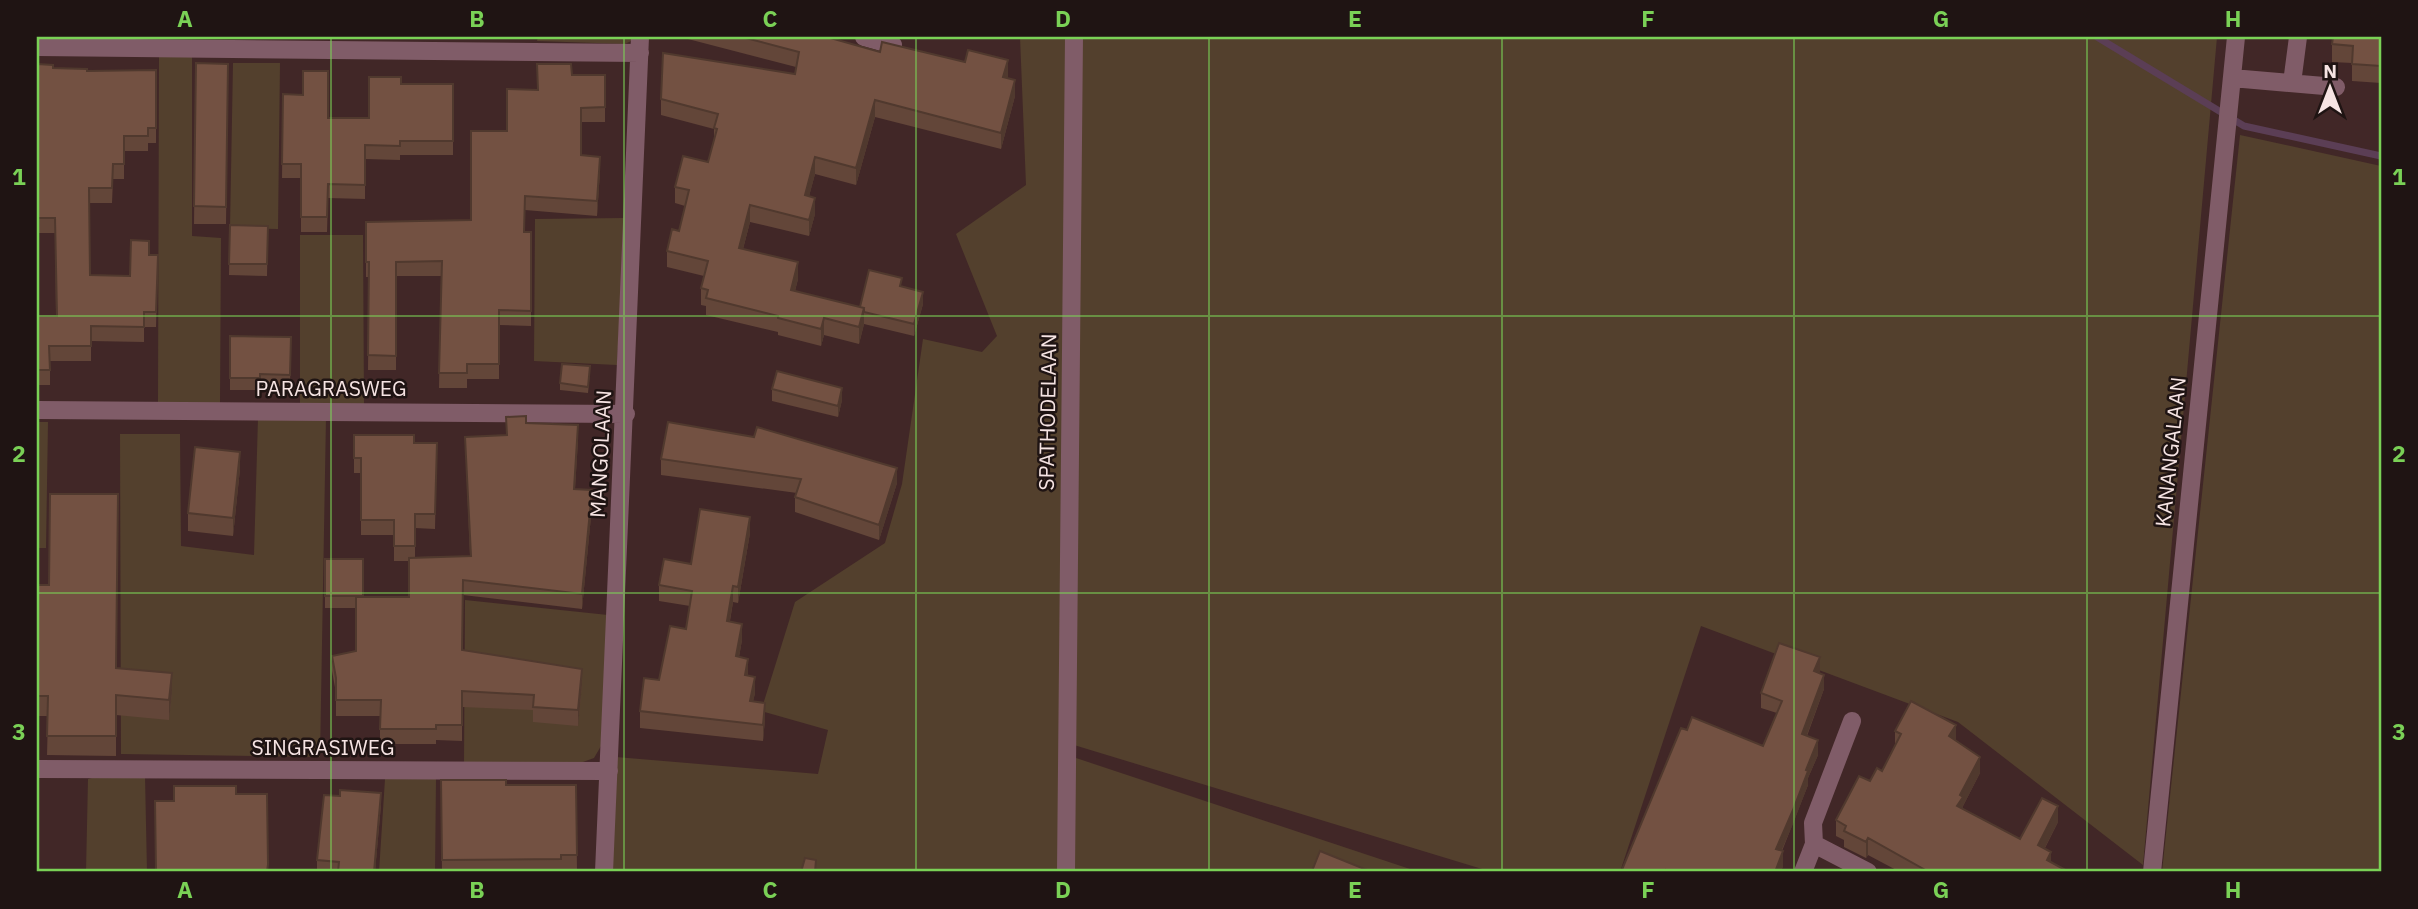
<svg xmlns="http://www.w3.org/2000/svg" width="2418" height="909" viewBox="0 0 2418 909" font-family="'IBM Plex Sans',sans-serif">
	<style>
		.green { fill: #53402d }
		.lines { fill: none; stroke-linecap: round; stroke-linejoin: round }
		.stream { stroke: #5b3e55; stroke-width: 7 }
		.minor { stroke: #805c68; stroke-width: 18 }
		.wall { fill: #634639 }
		.shaded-wall { fill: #50392e }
		.building { fill: #735142; stroke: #50392e; stroke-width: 2 }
		.grid { fill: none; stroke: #7ad156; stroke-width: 2; stroke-opacity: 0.55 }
		.labels { text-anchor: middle; stroke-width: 5; stroke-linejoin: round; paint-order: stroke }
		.street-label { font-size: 21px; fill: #f6e4e3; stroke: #1f1413 }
		.neatline { fill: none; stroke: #7ad156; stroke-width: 2.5 }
		.grid-label { font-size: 23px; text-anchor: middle; font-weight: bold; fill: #7ad156 }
	</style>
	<rect width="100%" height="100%" fill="#412727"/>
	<path class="green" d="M538 37H633L631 41 625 44 537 41Z
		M1020 37H1067L1059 872H610L616 757 818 774 828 730 761 711 795 602 885 543 902 484 923 339 982 352 997 336 956 234 1026 185Z
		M1082 37H2217L2143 865 1958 722 1701 626 1620 872H1492L1074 745Z
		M159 57H192V236L221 238 220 403H158Z
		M233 63H280L278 229 230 228Z
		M2240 135 2381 166V872H2162Z
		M625 218 617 365 534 361 535 219Z
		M300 235H363L364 404H300Z
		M326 417 320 757 121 754 120 434H180L181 546 254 555 258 418Z
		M37 422H48L46 548H37Z
		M465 600 608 615 601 746 594 758 580 763 464 764Z
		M1073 757 1419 872H1073Z
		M103 775 145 776 147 872H86L88 779Z
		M385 779H436L435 872H379Z"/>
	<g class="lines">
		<path class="stream" d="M2097 37 2244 126 2381 156"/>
		<path class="minor" d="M864 37 893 45
			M37 47 640 53
			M2232 78 2336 87
			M2292 83 2298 37
			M37 410 626 414
			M37 769 609 771
			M1814 844 1813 823 1852 721
			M604 872 640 37
			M1066 872 1074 37
			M1803 872 1814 844 1868 872
			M2152 872 2236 37"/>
	</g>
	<path class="wall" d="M688 37H829V38L880 52 1007 78 1015 96 1001 149 875 117 856 185 815 174 809 196 815 214 809 236 750 222 743 249 798 279 795 291 860 307 902 287 923 304 914 336 864 324 859 344 824 335 821 346 778 335V332L706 315V306L701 305V288L704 276 667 267V251L679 231 685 206 675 203V187L708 162 714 141V129L661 115V99L795 74 796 67 688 39Z
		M2381 37V83L2352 81V63L2332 62V44Z
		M196 63 228 64 226 224H194Z
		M37 64 53 68 87 71 156 70V143H148V151H124V179H113L112 203H89L90 275 130 276 149 255H158L156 327H144V342L91 341V361H50V385H37V316H56L55 233H37Z
		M572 75H605V122H581V155L600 171 597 216 525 210V232H531V326L499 325V379H467V388H439L441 276H396V370H368L369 277H366V222L471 220 507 131 537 90Z
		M401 84H453V155H400V160L365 159V199L328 198 327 232H301V178H282L283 94 328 118H369Z
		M230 225 268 226 267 276 229 275Z
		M230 336 291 337 290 387 260 386V390H230Z
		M590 372 588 393 560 390V383Z
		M772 389 842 400 838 417 772 401Z
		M506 417 578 440 575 489 592 506 582 609 463 595V650L582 684 578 726 533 722V710L462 707V741L436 740V744H380V716H336V693L332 671V656L356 651V608H325V559H363V597H409V561H394V535H361V473H354V435L414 443H437L435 529 415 528V557L470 556 465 437 506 435Z
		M661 459 897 483 879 540 795 512V497L797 493 661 475Z
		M240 469 233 536 188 531V513Z
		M750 533 738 603 733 602 730 621 742 640 739 657 755 693 753 701 765 719 763 741 640 728V711L659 680 686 629 690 606 659 601V585L691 564Z
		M37 585 117 668 172 693 169 720 116 715V756L47 755 48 716H37Z
		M1820 671 1819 673 1824 689 1807 736 1818 755 1808 778V785L1782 851 1783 866 1781 872H1621L1687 730 1763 746 1777 713 1761 708V693Z
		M1895 731 1956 741 1980 773 1963 806V809L2020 839 2058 822 2045 848 2051 863 2069 872H1900L1868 855 1866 858 1844 847V840L1836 836V820L1870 781 1882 771 1895 746Z
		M441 780 506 785H576L577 872H442Z
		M340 796 381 805 375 872H317V860Z"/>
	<path class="shaded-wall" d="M1008 60V77L1003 93V77Z
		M1015 80V96L1001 149V133Z
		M875 100V117L856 185V168Z
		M600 157V171L597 216V201Z
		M815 157V174L805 212V195Z
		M815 198V214L809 236V220Z
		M750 205V222L739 264V248Z
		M798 262V279L791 306V290Z
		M923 292V304L914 336V324Z
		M864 308V324L859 344V327Z
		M824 318V335L821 346V329Z
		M842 388V400L838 417V406Z
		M240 452V469L233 536V518Z
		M897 468V483L879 540V525Z
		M592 490V506L582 609V594Z
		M750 517V533L738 603V587Z
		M733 586V602L727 637V621Z
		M742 624V640L736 673V656Z
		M1820 657V671L1814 686V671Z
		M748 659V675L745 692V675Z
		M582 669V684L578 726V710Z
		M172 673V693L169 720V700Z
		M1824 675V689L1802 748V734Z
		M755 677V693L750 717V701Z
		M765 703V719L763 741V725Z
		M1956 725V741L1949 736Z
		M1818 740V755L1808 778V785L1793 824 1776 863V849L1806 770Z
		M1980 757V773L1963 806V813L1957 806 1960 795Z
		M381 793 375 872H374Z
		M2058 806V822L2038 861V845Z
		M1868 838V855L1866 858V842Z
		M1783 851V866L1781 872H1775Z
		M2051 852V868L2047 860Z"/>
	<path class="building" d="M742 37H827L880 52 882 42 965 62 968 50 1008 60 1003 77 1015 80 1001 133 875 100 856 168 815 157 805 195 815 198 809 220 750 205 739 248 798 262 791 290 864 308 859 327 824 318 821 329 778 318V316L706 298 708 290 701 288 708 261 667 251 672 229 679 231 689 190 675 187 683 156 708 162 717 129 714 128 718 114 661 99 663 53 795 74 799 52Z
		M2333 37H2381V66L2352 64 2353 46 2332 44Z
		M196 63 228 64 226 207 194 206Z
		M37 64 53 65V68L87 69V71L156 70V128H148V136H124V164H113L112 188H89L90 275 130 276 131 240 149 241V255H158L156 312H144V327L91 326V346H49L50 370H37V316H57L55 218H37Z
		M537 64H571L572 75H605V107L581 108V155L600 157 597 201 525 196 524 232H531V311L499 310V364H467V373H439L442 261 396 262V356L368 355 369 262H366V222L471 220V131H507V89L538 90Z
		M303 71H328V118H369V77H401V84H453V141H400V146L365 145V185L328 184 327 217H301V164H282L283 94 303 95Z
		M230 225 268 226 267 264H229Z
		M869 270 902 278 900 286 923 292 914 324 864 312V308L860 307Z
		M230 336 291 337 290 375 260 374V378H230Z
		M562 364 590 366 588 387 560 383Z
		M777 371 842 388 838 406 772 389Z
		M526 416V423L578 425 574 489 592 490 582 594 463 580 462 650 582 669 578 710 533 707 534 695 462 691V725H436V729H380L381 700H336V678L332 656 356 651V597H409V558L471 556 465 437 507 435 506 417Z
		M668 422 754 437 757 427 897 468 879 525 795 497 801 479 661 459Z
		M354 435H414V443H437L435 514H415V546H394V520H361V458H354Z
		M195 447 240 452 233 518 188 513Z
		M50 494H118L116 668 172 673 169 700 116 695V736H47L48 696H37V585H49Z
		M700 509 750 517 738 587 733 586 727 621 742 624 736 656 748 659 745 675 755 677 750 701 765 703 763 725 640 711 644 678 659 680 670 626 686 629 692 591 659 585 664 559 691 564Z
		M325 559H363V596H325Z
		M1779 643 1820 657 1814 671 1824 675 1802 734 1818 740 1806 770 1808 771 1793 810 1776 849 1783 851 1775 872H1671L1666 870 1665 872H1621L1681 728 1687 730 1692 717 1763 746 1782 701 1761 693Z
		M1911 701 1956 725 1949 736 1980 757 1960 795 1963 797 1957 806 2020 839 2042 798 2058 806 2038 845 2051 852 2047 860 2069 872H1929L1868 838 1866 842 1844 831 1846 826 1836 820 1859 776 1870 781 1877 768 1882 771 1901 734 1895 731Z
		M441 780H506V785H576L577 855H561V859L442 860Z
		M174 786H236V794H267L268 864 267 872H156L155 801H174Z
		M340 790 381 793 374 872H338L339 862 317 860 324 795 340 796Z
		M1320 851 1367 870 1366 872H1316L1312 871Z
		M805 858 816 860 815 872H801Z"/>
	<path class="grid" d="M331 37V872M624 37V872M916 37V872M1209 37V872M1502 37V872M1794 37V872M2087 37V872M37 316H2381M37 593H2381"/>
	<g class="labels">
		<g class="street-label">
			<text x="331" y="396">PARAGRASWEG</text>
			<text transform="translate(1048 412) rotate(-89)" y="7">SPATHODELAAN</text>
			<text transform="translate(2171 452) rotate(-84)" y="7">KANANGALAAN</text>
			<text transform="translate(601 454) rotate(-87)" y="7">MANGOLAAN</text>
			<text x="323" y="755">SINGRASIWEG</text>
		</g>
	</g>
	<rect width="2418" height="909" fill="none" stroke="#1f1413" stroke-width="77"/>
	<g transform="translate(2330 88)" stroke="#1f1413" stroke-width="5" paint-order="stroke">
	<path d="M0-5L12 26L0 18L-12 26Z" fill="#f6e4e3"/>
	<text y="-10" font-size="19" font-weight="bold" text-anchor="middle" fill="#f6e4e3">N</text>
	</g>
	<rect x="38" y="38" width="2342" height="832" class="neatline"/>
	<g class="grid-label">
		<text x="185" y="27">A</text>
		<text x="477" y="27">B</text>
		<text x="770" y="27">C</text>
		<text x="1063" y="27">D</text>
		<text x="1355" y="27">E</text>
		<text x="1648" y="27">F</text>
		<text x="1941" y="27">G</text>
		<text x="2233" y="27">H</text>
		<text x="19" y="185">1</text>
		<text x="2399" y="185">1</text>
		<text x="19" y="462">2</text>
		<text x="2399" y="462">2</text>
		<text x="19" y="740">3</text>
		<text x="2399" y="740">3</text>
		<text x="185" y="898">A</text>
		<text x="477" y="898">B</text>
		<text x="770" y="898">C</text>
		<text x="1063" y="898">D</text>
		<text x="1355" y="898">E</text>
		<text x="1648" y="898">F</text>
		<text x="1941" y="898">G</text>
		<text x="2233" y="898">H</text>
	</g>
</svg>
